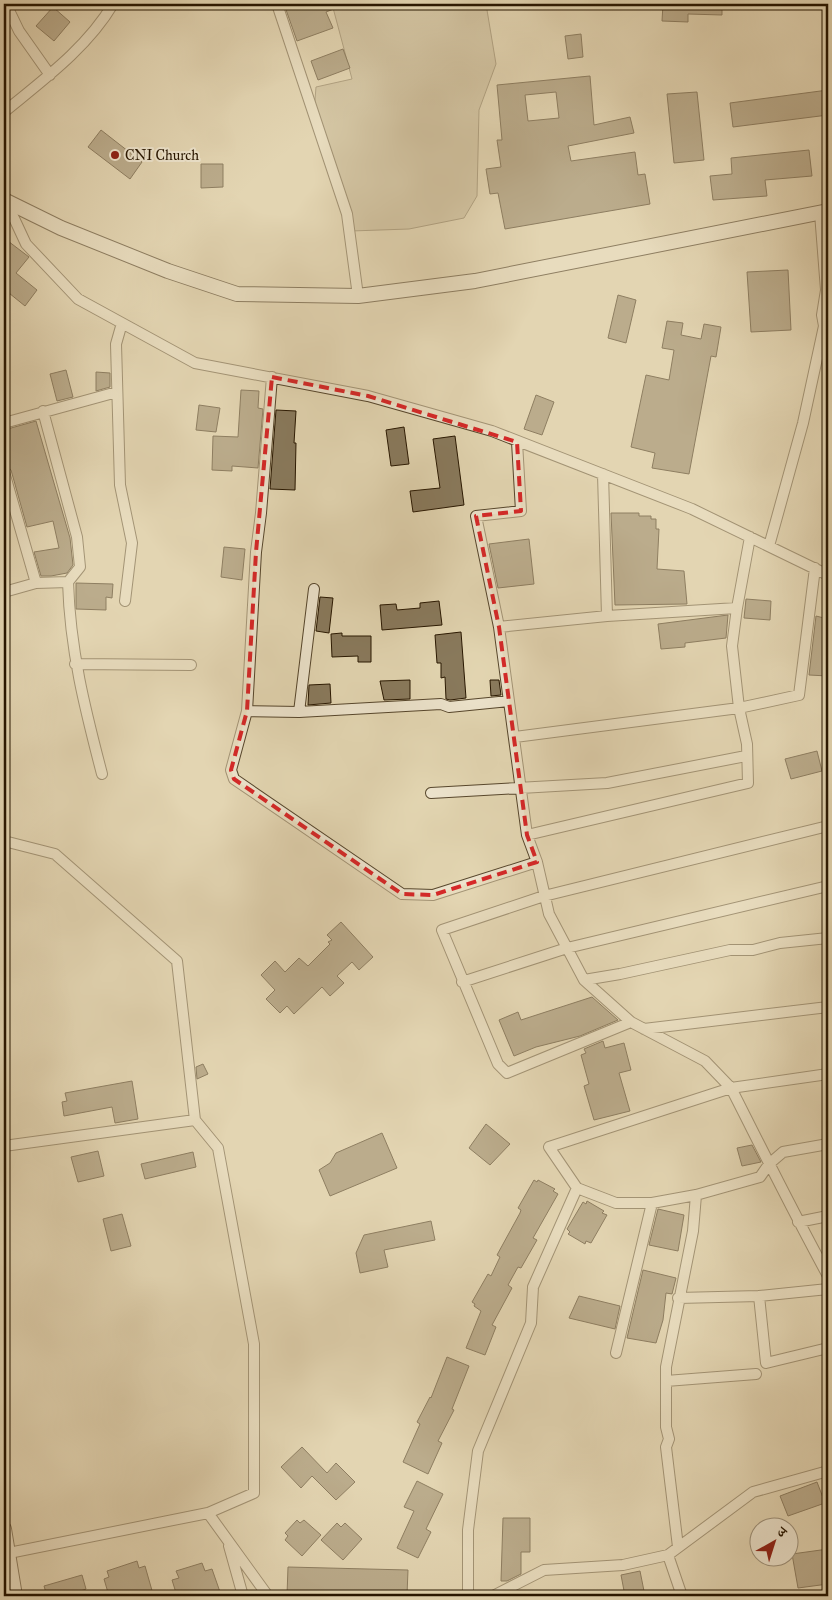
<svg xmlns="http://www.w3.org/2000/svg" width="832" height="1600" viewBox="0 0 832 1600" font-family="'IM FELL Great Primer','Noto Serif Devanagari',serif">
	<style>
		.green { fill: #c3b594; stroke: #75664a }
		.building { fill: #897a5d; stroke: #271600; fill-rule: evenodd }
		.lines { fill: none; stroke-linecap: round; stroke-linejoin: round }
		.street-casing { stroke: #56462c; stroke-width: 12 }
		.secondary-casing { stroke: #271600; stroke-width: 16 }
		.street { stroke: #ede4cd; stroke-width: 10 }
		.secondary { stroke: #ede4cd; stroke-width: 14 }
		.marked { fill: none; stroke: #d62828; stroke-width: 4; stroke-dasharray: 10 6; stroke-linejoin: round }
		.poi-dot { fill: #8f2418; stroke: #ede4cd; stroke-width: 2 }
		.labels { text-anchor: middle; stroke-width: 4; stroke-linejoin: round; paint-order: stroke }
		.poi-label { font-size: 14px; fill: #271600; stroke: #ede4cd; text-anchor: start }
	</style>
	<rect width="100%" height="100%" fill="#e3d6b2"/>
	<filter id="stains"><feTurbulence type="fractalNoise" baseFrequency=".004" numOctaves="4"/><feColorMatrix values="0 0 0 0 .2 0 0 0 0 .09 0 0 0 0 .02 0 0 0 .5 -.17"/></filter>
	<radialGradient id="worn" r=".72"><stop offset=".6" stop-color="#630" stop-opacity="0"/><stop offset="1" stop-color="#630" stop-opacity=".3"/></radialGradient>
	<path class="green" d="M332 4H486L496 64 479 110 477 196 464 218 409 229 351 231 313 125 316 87 352 79Z"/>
	<path class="building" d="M284 4H344V5L326 12 333 28 297 41Z
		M663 4H722V15L688 14V22L662 21Z
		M53 7 70 22 54 41 36 26Z
		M581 34 583 57 568 59 565 36Z
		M343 49 350 68 318 80 311 61Z
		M590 76 594 125 630 117 634 133 568 146 571 161 635 152 638 175 645 174 650 204 505 229 498 193 490 194 486 169 501 167 497 140H502L497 85ZM556 92 559 118 528 121 525 95Z
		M828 90V115L733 127 730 103Z
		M697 92 704 160 674 163 667 94Z
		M101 130 142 162 130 179 88 147Z
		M809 150 812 176 765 180 767 196 713 200 710 176 732 174 731 158Z
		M201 164H223V187L201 188Z
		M4 238 29 257 16 273 37 290 25 306 4 289Z
		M788 270 791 330 751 332 747 272Z
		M618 295 636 300 626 343 608 338Z
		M667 321 683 323 681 335 701 339 704 324 721 327 716 357 711 356 689 474 652 468 655 453 631 447 646 375 669 380 674 350 662 348Z
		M66 370 73 397 57 401 50 374Z
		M96 372 110 373V387L96 391Z
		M241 390 259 391 258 408 263 409 258 468 232 466V471L212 470 213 436 238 437Z
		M536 395 554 402 542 435 524 429Z
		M199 405 220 408 216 432 196 430Z
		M276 410 296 411 294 443H296L295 490 270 489Z
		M36 421 70 538 73 565 67 573 51 576H41L34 552 59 548 53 521 27 527 11 470 4 465V430Z
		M404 427 409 464 391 466 386 430Z
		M455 436 464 505 413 512 410 491 440 488 433 439Z
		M611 513H639V516H651V519H656V529H659L657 569 684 571 687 604 615 605Z
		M529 539 534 584 498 588 489 544Z
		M224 547 245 549 242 580 221 577Z
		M76 583 113 584 112 598 106 597V610L76 609Z
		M320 597 333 598 329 633 316 631Z
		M746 599 771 601 770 620 744 618Z
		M439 601 442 625 382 630 380 605 396 604 397 610 420 608V603Z
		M728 615 726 638 685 643V647L661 649 658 624Z
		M816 616 828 619V676L809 675Z
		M461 632 466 698 450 700 446 699 445 677 441 678V663H437L435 635Z
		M342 633V636H371V662H358V656L332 657 331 634Z
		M410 680V699L384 700 380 681Z
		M490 680H499L501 695 491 696Z
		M330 684 331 703 308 705 309 685Z
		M817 751 822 771 791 779 785 759Z
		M341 922 373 957 359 970 352 962 337 976 344 983 330 996 322 987 294 1014 287 1006 280 1013 266 999 275 990 261 975 275 961 285 972 299 958 308 966 330 944 328 942 332 940 327 935Z
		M592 997 618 1020 580 1036 536 1047 514 1056 499 1020 518 1012 521 1020Z
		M603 1041 605 1048 624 1043 631 1070 619 1073 630 1111 594 1120 584 1086 589 1084 581 1055 586 1053 584 1049Z
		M203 1064 208 1074 197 1079 196 1067Z
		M132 1081 138 1119 115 1123 112 1107 64 1116 62 1102 67 1101 65 1093Z
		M486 1124 510 1144 490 1165 469 1148Z
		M382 1133 397 1168 330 1196 319 1170 330 1163 336 1153Z
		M752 1145 761 1162 742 1166 737 1148Z
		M98 1151 104 1176 78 1182 71 1157Z
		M193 1152 196 1167 145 1179 141 1164Z
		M534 1180 537 1182 538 1180 555 1189 553 1191 558 1194 533 1238 537 1240 521 1268 518 1267 508 1285 512 1288 492 1325 496 1327 485 1355 466 1348 481 1311 474 1306 475 1304 472 1302 488 1274 491 1276 500 1257 497 1255 520 1213 521 1210 518 1208Z
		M587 1201 604 1211 602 1213 607 1215 591 1243 586 1241 585 1244 568 1234 570 1232 567 1229 583 1202 586 1204Z
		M658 1209 684 1215 678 1251 649 1245Z
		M122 1214 131 1246 111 1251 103 1219Z
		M431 1221 435 1240 384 1250 388 1267 360 1273 356 1253 364 1235Z
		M643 1270 676 1278 672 1294 666 1293 663 1320 656 1343 627 1338Z
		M579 1296 620 1306 615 1329 569 1318Z
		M447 1357 469 1366 452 1409 454 1410 438 1441 442 1443 428 1474 403 1462 420 1424 417 1422 430 1397 431 1398Z
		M302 1447 327 1473 336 1463 355 1482 336 1500 312 1476 301 1488 281 1467Z
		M417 1481 443 1494 426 1529 431 1532 418 1558 397 1548 414 1511 404 1507Z
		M817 1482 825 1503 788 1516 780 1496Z
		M503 1518H530V1552H521V1574L507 1581H501Z
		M297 1520 300 1523 304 1520 321 1535 302 1556 285 1540 288 1536 285 1533Z
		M337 1523 341 1527 345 1523 362 1539 343 1560 321 1540Z
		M828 1549V1584L798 1588 792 1554Z
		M137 1561 139 1568 145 1566 153 1594 145 1596H109L104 1579 109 1577 107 1571Z
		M202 1563 205 1571 212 1569 220 1592 212 1594 213 1596H177L172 1580 179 1578 176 1571Z
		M288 1567 408 1570 407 1595 313 1593 312 1596 287 1595Z
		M640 1571 645 1596H625L621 1575Z
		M82 1575 86 1589 78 1592 79 1596H47L44 1586Z"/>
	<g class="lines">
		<defs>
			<path id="street" d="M6 4 19 31 50 75
				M277 4 347 214 358 296
				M4 112C43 80 87 48 113 4
				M6 201 26 244 78 299 195 363 368 396 492 431 692 509 828 575
				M122 323 116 344 120 485 132 543 125 601
				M272 377 261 513 256 552 247 711 231 770 234 779 402 894 433 895 537 862
				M43 411 77 537 80 567 68 582C70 650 85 709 102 774
				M4 423 117 392
				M517 442 521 511 476 516 499 627 527 835 537 862 549 914 584 980 631 1022 705 1061 731 1088 828 1074
				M4 472 36 583
				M603 474 607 616
				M769 546 803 423 824 326 822 315 826 290 820 213
				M4 592 36 583 68 582
				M499 627 607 616 737 608 750 537
				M75 664 191 665
				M247 711 299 712 441 704 449 707 509 701
				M299 712 314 589
				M515 737 739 708 799 695 815 568
				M431 793 607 783 746 756
				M527 835 748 783 747 744 739 708 732 646 737 608
				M4 841 55 854 177 961 195 1120
				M584 980 620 974 730 950H753L780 943 828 938
				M462 982 567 948 828 886
				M631 1022 507 1073 498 1064 442 930 544 896 828 826
				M644 1029 828 1007
				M828 1144 783 1152 769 1164 760 1177 696 1195 652 1203H616L577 1188 549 1147 731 1088C763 1151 794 1214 828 1276
				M4 1146 195 1120 218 1148 254 1344V1493L208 1513
				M798 1222 828 1216
				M759 1296 766 1363 828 1348
				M678 1298 759 1296 828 1289
				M616 1353 652 1203
				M666 1381 756 1374
				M229 1546 243 1596
				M678 1547 666 1447 669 1439 666 1427V1367L693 1231 696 1195
				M4 1554 208 1513 268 1596
				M668 1555 682 1596
				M468 1596V1530L478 1451 531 1323 533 1287 577 1188
				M493 1596 544 1570 623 1565 668 1555 753 1492 828 1471"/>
			<path id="secondary" d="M4 200 61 228 168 271 237 294 358 296 475 281 828 211
				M4 1529 15 1596"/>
		</defs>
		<use href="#street" class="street-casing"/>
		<use href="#secondary" class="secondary-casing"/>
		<use href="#street" class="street"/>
		<use href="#secondary" class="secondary"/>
	</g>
	<path d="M0 0H832V1600H0ZM272 377 368 396 517 442 521 511 476 516 499 627 527 835 537 862 433 895 402 894 234 779 231 770 247 711 256 552Z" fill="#e3d6b2" fill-opacity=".55" fill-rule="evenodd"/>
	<path class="marked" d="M272 377 368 396 517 442 521 511 476 516 499 627 527 835 537 862 433 895 402 894 234 779 231 770 247 711 256 552Z"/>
	<circle class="poi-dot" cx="115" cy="155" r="5"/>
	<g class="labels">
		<g class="poi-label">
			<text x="125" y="160">CNI Church</text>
		</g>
	</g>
	<rect width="832" height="1600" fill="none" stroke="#e3d6b2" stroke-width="20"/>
	<rect x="5" y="5" width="822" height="1590" fill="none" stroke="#271600" stroke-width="2.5"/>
	<rect x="10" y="10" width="812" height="1580" fill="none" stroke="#271600"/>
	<g transform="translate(774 1542) rotate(39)"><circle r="24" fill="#ede4cd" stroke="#9e927b"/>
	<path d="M0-4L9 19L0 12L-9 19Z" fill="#8f2418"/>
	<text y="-8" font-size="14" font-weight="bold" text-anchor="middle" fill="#271600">उ</text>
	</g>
	<rect width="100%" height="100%" filter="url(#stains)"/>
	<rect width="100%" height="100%" fill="url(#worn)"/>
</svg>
